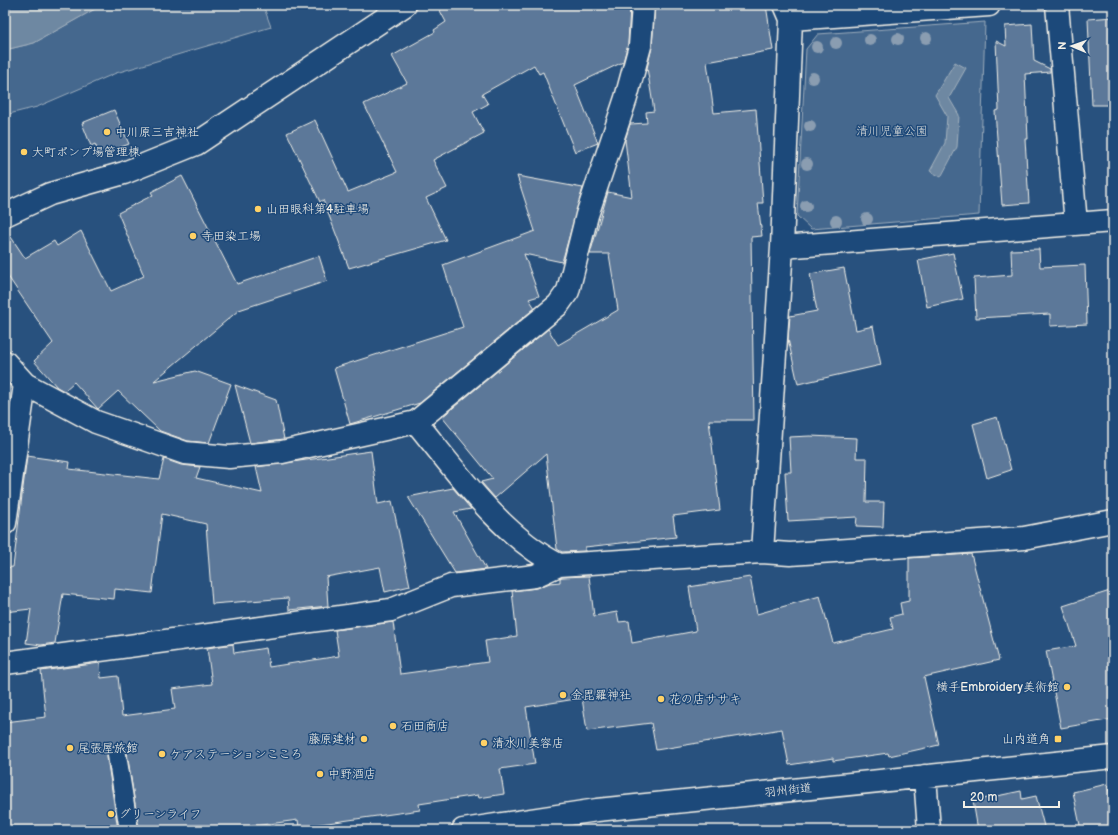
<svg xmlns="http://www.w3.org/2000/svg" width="1118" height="835" viewBox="0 0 1118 835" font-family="'Balsamiq Sans','Klee One',sans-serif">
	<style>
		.green { fill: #45688e; stroke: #9cacbb }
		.water { fill: #6e88a2; stroke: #a4b2be }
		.building { fill: #5b7899; stroke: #f4f1e8 }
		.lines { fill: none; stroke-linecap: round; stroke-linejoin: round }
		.service-casing { stroke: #f4f1e8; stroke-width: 21 }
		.minor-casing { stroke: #f4f1e8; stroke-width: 25 }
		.service { stroke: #1f4a7a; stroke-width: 18 }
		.minor { stroke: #1f4a7a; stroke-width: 22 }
		.tree { fill: #8a9db1 }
		.poi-dot { fill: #ffd166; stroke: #1f4a7a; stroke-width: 1.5 }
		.labels { text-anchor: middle; stroke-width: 3; stroke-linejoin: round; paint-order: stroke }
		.park-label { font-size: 12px; fill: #dadcda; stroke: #1f4a7a }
		.poi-label { font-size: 12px; fill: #f4f1e8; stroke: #1f4a7a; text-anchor: start }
		.street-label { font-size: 12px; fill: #f4f1e8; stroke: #1f4a7a }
	</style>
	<rect width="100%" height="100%" fill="#28517e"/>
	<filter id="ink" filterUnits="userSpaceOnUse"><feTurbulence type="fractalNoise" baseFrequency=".025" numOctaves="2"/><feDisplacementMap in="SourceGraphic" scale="8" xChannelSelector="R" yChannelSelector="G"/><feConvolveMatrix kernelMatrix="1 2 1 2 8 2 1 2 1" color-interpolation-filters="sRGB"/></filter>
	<g filter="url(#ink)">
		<path class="green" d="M102 5H263L271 27 116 73 37 107 5 115V50L34 43Z
			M985 22 979 215 811 229 797 216 806 49 818 34Z"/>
		<path class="water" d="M5 5H102L34 43 5 50Z
			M955 62 966 68 949 98 959 115 957 147 941 177 930 171 945 143 947 116 935 95Z"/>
		<path class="building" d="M437 5H630L628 44 623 62 575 85 598 143 575 152 543 72 539 74 534 65 482 94 488 104 473 112 484 133 433 160 447 188 426 198 446 240 349 268 323 200 320 202 287 133 315 120 348 192 397 172 364 104 407 83 392 56 435 32 434 30 446 22Z
			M655 5H766L773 50 707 62 714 113 756 109 763 203H758L762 236 751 237 754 420H709L720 510 673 516 676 537 585 547V551L562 552 557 549 546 454 495 498 481 482 493 479 442 417 548 329 558 345 618 310 609 254H590L608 192 632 197 625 140 630 124 647 123 646 112 654 111 647 68 652 47Z
			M1113 17V105H1092L1088 19Z
			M1032 24 1034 61 1050 69V72L1025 74 1028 139H1025L1029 203 1002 205 995 111 999 110 996 41 1006 46 1005 26Z
			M114 110 129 144 100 155 95 144 91 146 82 123Z
			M182 176 237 284 319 256 327 281 239 310 154 381 195 371 231 384 209 443 188 441 160 431 118 391 98 409 74 382 64 391 57 387 34 361 53 343 5 272V228L25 258 54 241 57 246 81 231 111 291 144 276 118 213 153 195 151 192Z
			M517 176 583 188 562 262 524 254 539 296 529 299 535 308 420 403 350 424 334 368 463 327 443 265 535 231Z
			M1039 249 1040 267 1085 265 1087 324 1050 326V314L976 318 974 278 1012 275 1011 250Z
			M953 253 963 299 927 307 918 260Z
			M844 268 856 330 873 326 881 365 798 384 788 339 790 316 817 311 810 274Z
			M235 385 276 400 284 439 250 443Z
			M997 417 1011 470 987 478 973 424Z
			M810 436 857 438 856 458H867L866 502H884L883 527 856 526 857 517 788 521 785 472H791L789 437Z
			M371 451 378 504 392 501 410 586 385 592 380 567 326 577 328 606 289 610 288 598 212 604 206 524 162 514 152 593 115 589 114 599 63 594 55 643 41 645 26 643 31 609 5 612V568L13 567 27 456 70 462 69 469 159 479 164 459 181 465 200 467 196 478 262 493 256 467Z
			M453 488 471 509 454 512 486 569 455 573 408 497Z
			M971 554 999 660 924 677 939 745 889 756 888 753 833 761V758L789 765 782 729 656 750 651 723 587 731 582 698 526 707 535 764 500 769 504 794 479 798 478 795 419 804 420 810 299 827 298 820 225 830H139L127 753 125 748 116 745 110 747 107 757 118 830H5V722L46 717 41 671 100 663 101 678 118 676 122 716 175 709 172 689 212 684 207 648 233 644 234 653 266 648 269 667 339 656 335 630 393 622 400 674 488 662 485 641 517 636 512 591 537 588 550 583 560 582V578L562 577 589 576 594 616 617 612 619 622 629 621 632 643 696 631 689 587 750 577 757 614 820 596 833 643 893 629 890 617 902 614 900 603 909 601V558Z
			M1113 590V719L1061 728 1046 651 1076 646 1063 606Z
			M1107 784 1113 809V830H1081L1073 792Z
			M1021 791 1022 799 1036 796 1045 830H978L973 801Z"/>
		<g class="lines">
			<defs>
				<path id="service" d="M117 755 129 830"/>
				<path id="minor" d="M1057 5 1076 224
					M791 19 989 5
					M5 215 50 194 124 173 196 144 405 5
					M782 247 1113 221
					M5 362 25 384 96 422 185 453 229 457 282 452 416 422 558 305 568 291 587 215 626 98 640 46 643 5
					M416 422C456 471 501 536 559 565
					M5 523 25 384
					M762 552 782 247 791 19 785 5
					M5 663 391 610 451 586 535 576 559 565 762 552 790 554 1024 538 1113 521
					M925 776 929 830
					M463 830 597 810 1113 757"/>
			</defs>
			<use href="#service" class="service-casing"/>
			<use href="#minor" class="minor-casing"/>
			<use href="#service" class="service"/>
			<use href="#minor" class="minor"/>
		</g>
		<g class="tree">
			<circle cx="926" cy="38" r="6"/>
			<circle cx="898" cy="39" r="6"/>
			<circle cx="870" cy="40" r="6"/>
			<circle cx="836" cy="43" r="6"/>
			<circle cx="817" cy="47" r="6"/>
			<circle cx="813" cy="78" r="6"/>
			<circle cx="810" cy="126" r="6"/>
			<circle cx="807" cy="164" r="6"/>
			<circle cx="806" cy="206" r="6"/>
			<circle cx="867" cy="219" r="6"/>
			<circle cx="836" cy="221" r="6"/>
		</g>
	</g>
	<g class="poi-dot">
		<circle cx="107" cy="132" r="4"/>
		<circle cx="24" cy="152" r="4"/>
		<circle cx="258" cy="209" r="4"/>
		<circle cx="193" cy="236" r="4"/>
		<circle cx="1067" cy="687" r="4"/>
		<circle cx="563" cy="695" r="4"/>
		<circle cx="661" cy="699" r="4"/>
		<circle cx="393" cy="726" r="4"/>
		<circle cx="364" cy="739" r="4"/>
		<rect x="1054" y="735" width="8" height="8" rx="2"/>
		<circle cx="484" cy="743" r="4"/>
		<circle cx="70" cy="748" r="4"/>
		<circle cx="162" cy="754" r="4"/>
		<circle cx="320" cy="774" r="4"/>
		<circle cx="111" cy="814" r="4"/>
	</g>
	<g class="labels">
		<g class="park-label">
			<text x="892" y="135">清川児童公園</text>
		</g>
		<g class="poi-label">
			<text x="115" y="136">中川原三吉神社</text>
			<text x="32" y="156">大町ポンプ場管理棟</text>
			<text x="266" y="213">山田眼科第4駐車場</text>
			<text x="201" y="240">寺田染工場</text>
			<text x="1059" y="691" text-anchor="end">横手Embroidery美術館</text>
			<text x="571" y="699">金毘羅神社</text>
			<text x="669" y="703">花の店ササキ</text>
			<text x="401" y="730">石田商店</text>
			<text x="356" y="743" text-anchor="end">藤原建材</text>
			<text x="1050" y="743" text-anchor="end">山内道角</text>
			<text x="492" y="747">清水川美容店</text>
			<text x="78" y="752">尾張屋旅館</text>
			<text x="170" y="758">ケアステーションこころ</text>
			<text x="328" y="778">中野酒店</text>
			<text x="119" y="818">グリーンライフ</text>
		</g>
		<g class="street-label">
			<text transform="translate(788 790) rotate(-6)" y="4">羽州街道</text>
		</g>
	</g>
	<rect width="1118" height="835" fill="none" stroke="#1f4a7a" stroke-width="20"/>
	<rect x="10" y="10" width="1098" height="815" fill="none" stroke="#f4f1e8" stroke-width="1.5" filter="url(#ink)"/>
	<g transform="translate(1072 46) rotate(272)" stroke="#1f4a7a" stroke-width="3" paint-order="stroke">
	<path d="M0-3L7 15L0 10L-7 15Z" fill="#f4f1e8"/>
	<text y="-6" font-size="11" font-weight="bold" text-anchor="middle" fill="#f4f1e8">N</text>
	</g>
	<path d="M964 801v6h95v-6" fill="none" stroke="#f4f1e8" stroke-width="2"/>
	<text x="970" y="801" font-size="12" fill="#f4f1e8" stroke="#1f4a7a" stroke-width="3" paint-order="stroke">20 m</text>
</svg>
